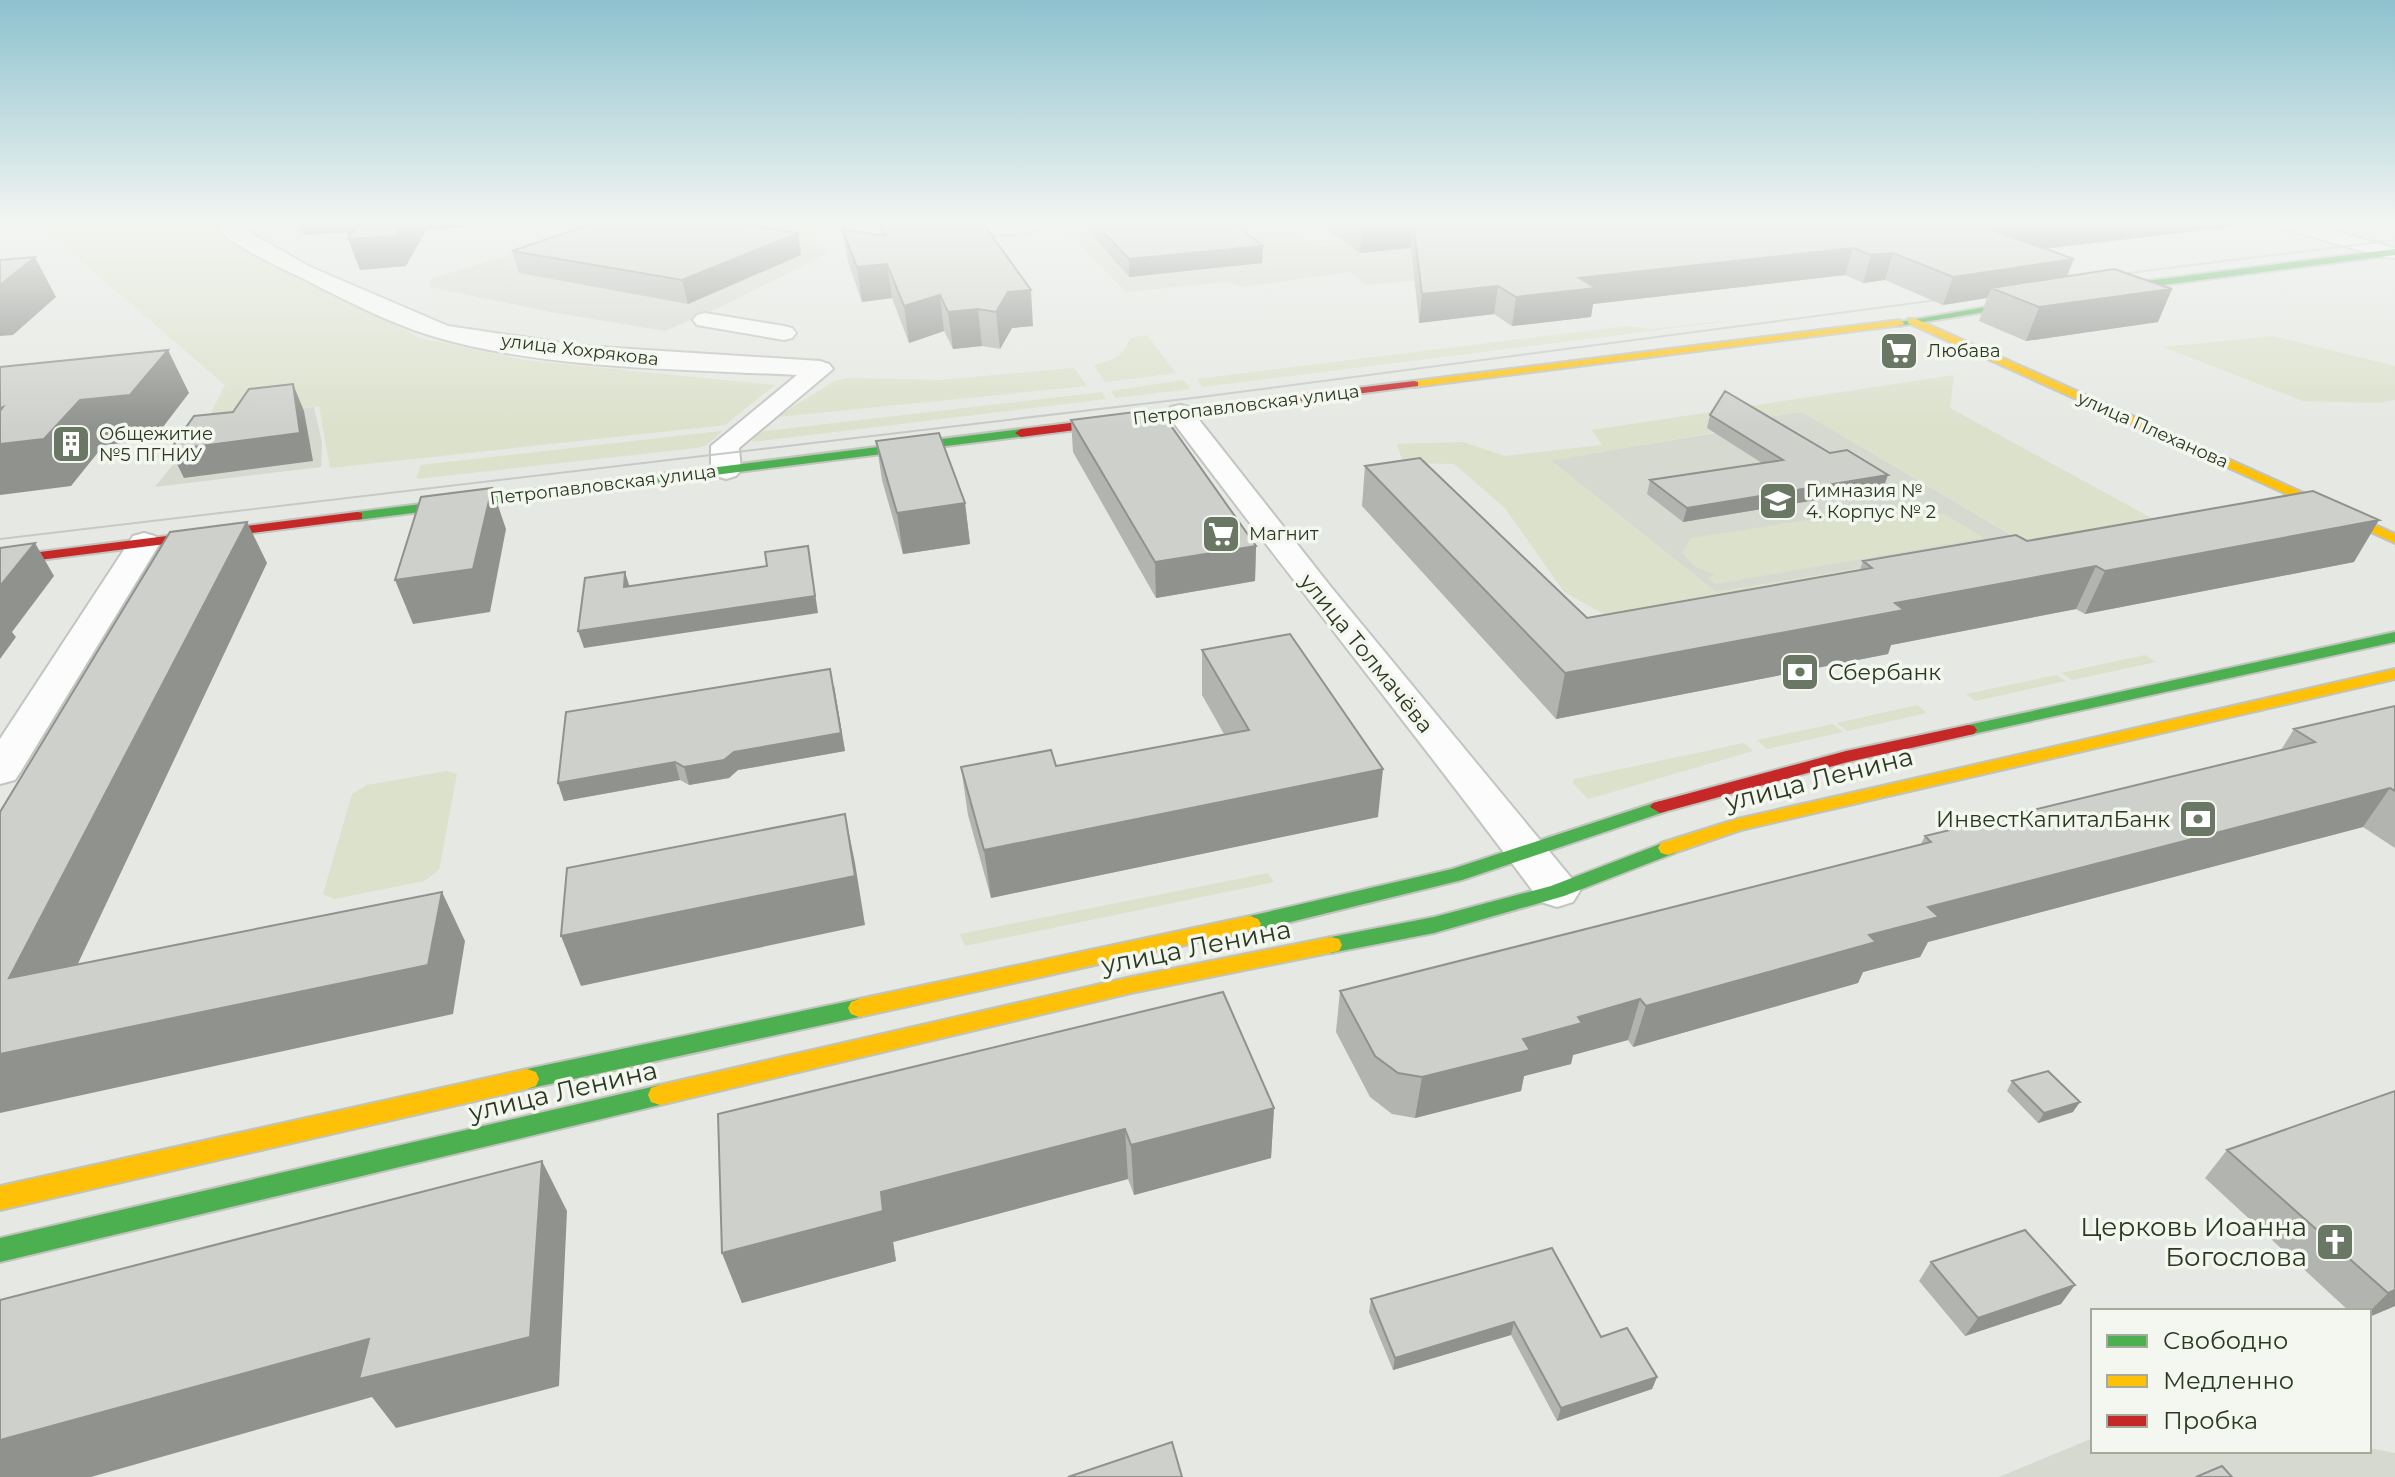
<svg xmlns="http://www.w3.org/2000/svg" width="2395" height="1477" viewBox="0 0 2395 1477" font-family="Montserrat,sans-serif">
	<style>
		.built { fill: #d5d9d0 }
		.green { fill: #dce1cc; fill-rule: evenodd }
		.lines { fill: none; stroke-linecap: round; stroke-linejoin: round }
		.street-casing { stroke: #c2c5c0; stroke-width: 4 }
		.fast-casing { stroke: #c0c4bd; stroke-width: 4 }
		.slow-casing { stroke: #c0c4bd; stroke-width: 4 }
		.jam-casing { stroke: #c0c4bd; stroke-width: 4 }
		.street { fill: #fbfcfb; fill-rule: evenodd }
		.fast { fill: #4caf50; fill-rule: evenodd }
		.slow { fill: #ffc107; fill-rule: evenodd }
		.jam { fill: #c62828; fill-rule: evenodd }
		.tram { stroke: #c7c9c6; stroke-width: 2 }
		.wall { fill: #b1b4af }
		.shaded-wall { fill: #90928e }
		.building { fill: #ced1cb; stroke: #90928e; stroke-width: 2 }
		.labels { text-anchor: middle; stroke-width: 7; stroke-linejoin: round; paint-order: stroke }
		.far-street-label { font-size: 18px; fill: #2a3a21; stroke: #f4f7f0 }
		.far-poi-label { font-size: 18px; fill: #2a3a21; stroke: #f4f7f0; text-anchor: start }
		.street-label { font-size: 22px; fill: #2a3a21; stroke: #f4f7f0 }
		.poi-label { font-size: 22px; fill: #2a3a21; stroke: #f4f7f0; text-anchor: start }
		.near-street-label { font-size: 26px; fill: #2a3a21; stroke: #f4f7f0 }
		.near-poi-label { font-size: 26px; fill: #2a3a21; stroke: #f4f7f0; text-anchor: end }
	</style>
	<rect width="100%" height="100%" fill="#e5e8e3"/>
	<path class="built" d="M617 222H715L808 239 828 253 723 306 665 331 550 312 429 287 431 279Z
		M1058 222H1281L1307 240 1323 246 1376 241 1562 267 1367 285 1349 272 1243 287 1226 282 1126 292Z
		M314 407 322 443 321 467 155 487 210 418Z
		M1802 412 2023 542 1716 592 1550 460 1716 433 1708 426Z
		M2093 1438V1451H2369V1448L2395 1453V1477H1999Z"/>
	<path class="green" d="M36 222H198L242 250 421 338 524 360 775 385 725 425 330 468 319 406 209 417 225 385Z
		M728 222H869L811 236Z
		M1720 321 1723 322 1202 387 1197 379 1626 326 1651 329Z
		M1147 335 1176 373 1105 382 1094 365C1113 360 1123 357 1130 338Z
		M2273 336 2395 366V400L2379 403 2303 401 2163 347Z
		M1074 368 1087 386 777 417 834 381 848 378 940 380Z
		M1954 375 1950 408 2166 526 1629 628 1564 592 1505 508 1454 464 1403 463 1397 444 1463 442 1505 456 1602 445 1592 430ZM1802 412 2022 541 1716 592 1551 461 1717 432 1709 426Z
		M1183 380 1191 389 1115 398 1111 391Z
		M1102 392 1106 399 752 442 757 432Z
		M722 431 707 445 697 448 416 479 421 465Z
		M1905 505 1946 515 1984 538 1715 584 1707 577 1715 575 1694 566 1682 552 1691 538Z
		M2145 655 2156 662 2072 680 2061 673Z
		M2056 675 2066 681 1976 701 1966 694Z
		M1917 705 1927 713 1847 731 1837 723Z
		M1833 724 1843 732 1767 749 1757 740Z
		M1744 743 1753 751 1588 799 1573 783 1574 779Z
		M447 771 457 774 439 870 424 881 334 899 323 894 352 794 367 785Z
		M1268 873 1274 882 965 946 960 934Z"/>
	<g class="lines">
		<defs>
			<path id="street" d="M210 222H232L308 266 448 326 583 346 820 361 829 364 833 369 739 448 741 470 736 476 726 479 716 476 711 470V446L797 375C683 369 541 369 432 336 389 323 345 300 304 279 277 266 229 245 210 222Z
				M1013 222H1036L1039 226 1029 232 935 240 925 234 935 228Z
				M2272 222H2301L2395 248V258L2383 257 2275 226Z
				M705 313 784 326 792 328 796 333 792 338 784 340 697 325 693 320 697 315Z
				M1180 405 1189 407 1331 587 1573 880 1580 891 1573 902 1557 907 1541 902C1420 739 1292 581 1171 419L1167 413 1171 407Z
				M144 533 155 536 160 543 21 771 15 780 0 784V739L133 536Z"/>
			<path id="fast" d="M2395 249V255L2108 292 1899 326 1894 323 2108 286Z
				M1021 429 1025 430V436L357 520 350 516 357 512Z
				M2395 632V642L1968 735 1959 730 1968 725Z
				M1660 801 1667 803 1670 807 1667 811 1462 880 1250 932 1242 929 1239 924 1242 919 1250 916 1452 869Z
				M1668 841 1675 843 1678 848 1675 853 1564 896 1434 933 1331 953 1323 951 1320 945 1323 939 1331 937 1434 917 1551 886Z
				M859 999 867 1002 870 1008 867 1014 859 1017 527 1089 518 1086 515 1079 518 1072 527 1069Z
				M660 1085 669 1088 672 1095 669 1102 660 1105 0 1262V1238Z"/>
			<path id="slow" d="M1908 319H1916L2395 534V543L1908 323Z
				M1899 320 1904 323 1903 325 1414 387 1408 384 1414 381Z
				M2395 669V679L1741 830 1668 855 1661 853 1658 848 1661 843 1737 819Z
				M1250 916 1258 919 1261 924 1258 929 859 1017 851 1014 848 1008 851 1002 859 999Z
				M1331 937 1339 939 1342 945 1339 951 1131 993 660 1105 651 1102 648 1095 651 1088 660 1085 1131 977Z
				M527 1069 536 1072 539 1079 536 1086 527 1089 0 1210V1186Z"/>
			<path id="jam" d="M1414 381 1418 382V386L1021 437 1015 433 1021 429Z
				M357 512 362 513V519L0 565V557Z
				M1968 725 1974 726 1977 730 1974 734 1848 762 1660 813 1650 807 1653 803 1846 751Z"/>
		</defs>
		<use href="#street" class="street-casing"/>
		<use href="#fast" class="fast-casing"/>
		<use href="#slow" class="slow-casing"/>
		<use href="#jam" class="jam-casing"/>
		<use href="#street" class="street"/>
		<use href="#fast" class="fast"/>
		<use href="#slow" class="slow"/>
		<use href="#jam" class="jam"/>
		<path class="tram" d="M2104 276 2395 240
			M0 539 1201 397 1953 298"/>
	</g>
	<path class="wall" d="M281 222H494L493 225 426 230 406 266 360 270 347 232 305 235Z
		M878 222H982L1033 326 1012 328 1000 349 982 346 953 349 944 331 909 343 892 298 862 302 848 262 842 229 880 235Z
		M1086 222H1233L1262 263 1129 277 1086 228Z
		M1316 222H2258L2257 224 2045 248 2067 276 2158 322 2026 341 1979 321 1987 298 1943 305 1885 280 1863 283 1845 275 1593 304 1591 317 1512 326 1494 314 1419 323 1411 248 1360 253Z
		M798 233 801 255 688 304 519 273 512 251Z
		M1710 415 1883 489 1683 522 1647 494 1650 480 1762 463 1707 428Z
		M1071 420 1256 546 1255 581 1156 598 1073 452Z
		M876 441 965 503 970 544 903 554 882 480Z
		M1365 466 1587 618 1860 570 1863 561 2027 541 2354 562 2085 614 2076 609 1891 645 1888 654 1556 719 1362 506Z
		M1202 650 1378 817 991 898 968 815 961 767 1056 766 1224 734 1202 695Z
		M834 686 845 751 738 770 729 778 689 785 680 780 564 801 558 783Z
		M2395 706V848L2363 827 1928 942 1920 957 1863 972 1858 983 1633 1047 1628 1040 1573 1055 1571 1064 1524 1076 1521 1091 1415 1118 1392 1114 1370 1097 1336 1032 1340 991 1921 844 1925 836 2281 750 2294 729Z
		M2012 1081 2073 1112 2038 1123 2007 1091Z
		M2395 1091V1306L2369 1317V1311H2349L2205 1178 2227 1150Z
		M1274 1108 1271 1158 1134 1195 1128 1179 893 1242 896 1261 742 1303 722 1253 718 1114Z
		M1931 1262 2061 1304 1965 1336 1919 1281Z
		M1371 1299 1601 1337 1657 1377 1652 1389 1557 1421 1511 1335 1393 1370 1369 1312Z"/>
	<path class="shaded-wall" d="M299 222H494L493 225 426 230 406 266 360 270 348 239H349L347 232 305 235Z
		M1413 222 1411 248 1360 253 1362 227Z
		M2064 222H2258L2257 224 1982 256 1992 230Z
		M798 233 801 255 688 304 682 280Z
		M1263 246 1262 263 1129 277V259Z
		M1853 248 1845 275 1593 304 1591 317 1512 326 1516 297 1579 278Z
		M1893 253 1885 280 1863 283 1871 255Z
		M35 257 56 297 13 335 0 336V285Z
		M2074 259 2063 286 1991 288 1987 298 1943 305 1953 277Z
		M887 264 892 298 862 302 857 267Z
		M1498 286 1494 314 1419 323 1422 294Z
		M2172 289 2158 322 2026 341 2039 307Z
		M1031 290 1033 326 1012 328 1000 349 996 312 1008 292Z
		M940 295 944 331 909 343 904 306Z
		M978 309 982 346 953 349 948 312Z
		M168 350 189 393 153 440 104 445 71 486 0 495V408L80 400Z
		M293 384 304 411 313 461 184 478 170 450Z
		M1888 475 1883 489 1683 522 1687 508Z
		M492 488 506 529 490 612 413 624 395 580Z
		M965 503 970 544 903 554 897 513Z
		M2379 520 2354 562 2085 614 2105 571Z
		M247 522 267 563 48 1027 9 978Z
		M35 543 54 576 12 632 16 637 0 659V586Z
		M808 546 818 613 584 648 578 631 815 596Z
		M1256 546 1255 581 1156 598 1155 562Z
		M2096 566 2076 609 1891 645 1888 654 1556 719 1565 673 1895 603Z
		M625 572 630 588 624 587Z
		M834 686 845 751 738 770 729 778 689 785 684 767 734 752Z
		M675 762 680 780 564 801 558 783Z
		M1383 769 1378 817 991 898 984 850Z
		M2390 788 2363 827 1928 942 1920 957 1863 972 1858 983 1633 1047 1646 1006 1869 935 1928 907Z
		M845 814 855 863 865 925 581 986 561 936Z
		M442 892 465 941 453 1014 0 1113V1054Z
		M1640 999 1628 1040 1573 1055 1571 1064 1524 1076 1521 1091 1415 1118 1422 1077 1578 1017Z
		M2080 1102 2073 1112 2038 1123 2044 1113Z
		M1274 1108 1271 1158 1134 1195 1131 1145Z
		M1125 1129 1128 1179 893 1242 896 1261 742 1303 722 1253 881 1192Z
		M542 1161 567 1211 559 1386 396 1428 372 1397 91 1477H0V1440Z
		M2075 1285 2061 1304 1965 1336 1978 1318Z
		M2395 1290V1306L2369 1317V1312L2388 1293Z
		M1514 1322 1511 1335 1393 1370 1395 1358Z
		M1657 1377 1652 1389 1557 1421 1561 1408Z"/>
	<path class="building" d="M349 222H404L395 236 348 239 358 226 345 227Z
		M597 222H728L798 233 682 280 512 251Z
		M879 222H982L1031 290 1008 292 996 312 978 309 948 312 940 295 904 306 887 264 857 267 842 229 886 236Z
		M1094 222H1233L1263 246 1129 259Z
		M1354 222H2064L1992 230 2074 259 1953 277 1893 253 1871 255 1853 248 1579 278 1596 288 1516 297 1498 286 1422 294 1413 222 1362 227Z
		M35 257 0 285V260Z
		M2114 269 2172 289 2039 307 1991 288Z
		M168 350 130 395 80 400 44 439 0 444V411L3 407 0 408V367Z
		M293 384 300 433 170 450 194 416 233 412 249 389Z
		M1725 391 1830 453 1847 450 1888 475 1687 508 1650 480 1783 460 1710 415Z
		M1135 412 1164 416 1256 546 1155 562 1071 420Z
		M939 433 965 503 897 513 876 441Z
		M1420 458 1587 618 1872 568 1863 561 2016 535 2027 541 2313 491 2379 520 2105 571 2096 566 1895 603 1904 610 1565 673 1365 466Z
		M492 488 473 569 395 580 421 497Z
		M247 522 9 978 442 892 428 965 0 1054V812L170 532Z
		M35 543 0 586V548Z
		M808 546 815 596 578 631 585 578 625 572 624 587 767 566 765 552Z
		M1290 634 1383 769 984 850 961 767 1051 750 1056 766 1249 730 1202 650Z
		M830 669 841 733 734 752 724 760 684 767 675 762 558 783 566 712Z
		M2395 706V791L2390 788 1928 907 1939 917 1869 935 1876 942 1646 1006 1640 999 1578 1017 1582 1023 1523 1039 1530 1050 1422 1077 1398 1073 1375 1056 1340 991 1931 842 1925 836 2315 742 2294 729Z
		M845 814 855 876 561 936 567 868Z
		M1223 992 1274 1108 1131 1145 1125 1129 881 1192 883 1211 722 1253 718 1114Z
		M2048 1071 2080 1102 2044 1113 2012 1081Z
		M2395 1091V1290L2388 1293 2227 1150Z
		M542 1161 530 1337 359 1379 369 1339 0 1440V1300Z
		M2025 1230 2075 1285 1978 1318 1931 1262Z
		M1552 1248 1601 1337 1627 1328 1657 1377 1561 1408 1514 1322 1395 1358 1371 1299Z
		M1172 1442 1182 1477H1068Z
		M2222 1466 2232 1477H2196Z"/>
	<linearGradient id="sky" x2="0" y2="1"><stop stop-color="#8dc2ce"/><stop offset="0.52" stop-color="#f3f5f2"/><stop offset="1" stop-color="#f3f5f2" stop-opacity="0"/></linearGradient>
	<rect width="2395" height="428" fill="url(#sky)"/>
	<defs>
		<symbol id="supermarket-square" viewBox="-11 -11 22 22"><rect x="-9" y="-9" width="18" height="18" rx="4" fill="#6b7765" stroke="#f4f7f0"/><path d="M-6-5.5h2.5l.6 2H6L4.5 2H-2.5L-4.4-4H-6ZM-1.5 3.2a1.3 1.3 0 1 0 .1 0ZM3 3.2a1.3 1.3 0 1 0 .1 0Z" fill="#fff"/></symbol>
		<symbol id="building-square" viewBox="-11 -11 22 22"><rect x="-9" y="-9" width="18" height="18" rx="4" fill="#6b7765" stroke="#f4f7f0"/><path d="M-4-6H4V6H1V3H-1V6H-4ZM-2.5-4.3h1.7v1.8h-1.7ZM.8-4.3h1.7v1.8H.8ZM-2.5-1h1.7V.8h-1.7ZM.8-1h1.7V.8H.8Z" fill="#fff"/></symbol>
		<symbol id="school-square" viewBox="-11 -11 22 22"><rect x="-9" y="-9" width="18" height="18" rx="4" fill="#6b7765" stroke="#f4f7f0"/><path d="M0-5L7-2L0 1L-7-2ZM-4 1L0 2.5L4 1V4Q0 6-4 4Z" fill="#fff"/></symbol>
		<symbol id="bank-square" viewBox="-11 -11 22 22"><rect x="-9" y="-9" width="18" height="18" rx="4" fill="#6b7765" stroke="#f4f7f0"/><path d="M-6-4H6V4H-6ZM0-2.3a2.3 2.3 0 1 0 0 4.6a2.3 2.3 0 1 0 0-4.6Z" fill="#fff"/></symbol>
		<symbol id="church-square" viewBox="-11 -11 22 22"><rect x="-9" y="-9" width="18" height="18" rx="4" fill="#6b7765" stroke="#f4f7f0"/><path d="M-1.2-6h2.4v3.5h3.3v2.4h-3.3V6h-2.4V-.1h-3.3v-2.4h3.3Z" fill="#fff"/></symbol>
	</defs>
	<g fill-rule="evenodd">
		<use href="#supermarket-square" x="1877" y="329" width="44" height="44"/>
		<use href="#building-square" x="49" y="422" width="44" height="44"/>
		<use href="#school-square" x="1756" y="479" width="44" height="44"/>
		<use href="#supermarket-square" x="1199" y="512" width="44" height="44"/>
		<use href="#bank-square" x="1778" y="650" width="44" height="44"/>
		<use href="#bank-square" x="2176" y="797" width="44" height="44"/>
		<use href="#church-square" x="2313" y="1220" width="44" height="44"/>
	</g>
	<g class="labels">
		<g class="far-street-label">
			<text transform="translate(580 350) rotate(7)" y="6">улица Хохрякова</text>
			<text transform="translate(1246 405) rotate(-7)" y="6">Петропавловская улица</text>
			<text transform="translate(2153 430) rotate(24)" y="6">улица Плеханова</text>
			<text transform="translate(603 485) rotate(-7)" y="6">Петропавловская улица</text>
		</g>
		<g class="far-poi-label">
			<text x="1927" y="357">Любава</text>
			<text x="99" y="440">Общежитие<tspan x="99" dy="21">№5 ПГНИУ</tspan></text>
			<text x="1806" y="497">Гимназия №<tspan x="1806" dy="21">4. Корпус № 2</tspan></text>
			<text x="1249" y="540">Магнит</text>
		</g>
		<g class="street-label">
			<text transform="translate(1367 653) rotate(51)" y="8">улица Толмачёва</text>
		</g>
		<g class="poi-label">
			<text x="1828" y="680">Сбербанк</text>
			<text x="2170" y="827" text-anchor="end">ИнвестКапиталБанк</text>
		</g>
		<g class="near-street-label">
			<text transform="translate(1819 779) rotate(-14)" y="9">улица Ленина</text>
			<text transform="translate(1196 947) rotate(-11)" y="9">улица Ленина</text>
			<text transform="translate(563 1091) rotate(-13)" y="9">улица Ленина</text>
		</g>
		<g class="near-poi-label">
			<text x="2307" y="1236">Церковь Иоанна<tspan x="2307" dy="30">Богослова</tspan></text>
		</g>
	</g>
	<rect x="2091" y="1309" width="280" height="144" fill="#f4f7f0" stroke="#a3ab9d" stroke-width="2"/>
	<rect x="2107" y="1335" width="40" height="12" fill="#4caf50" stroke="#a3ab9d" stroke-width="2"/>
	<text x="2163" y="1349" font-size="24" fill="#2a3a21">Свободно</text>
	<rect x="2107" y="1375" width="40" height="12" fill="#ffc107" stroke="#a3ab9d" stroke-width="2"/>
	<text x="2163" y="1389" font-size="24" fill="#2a3a21">Медленно</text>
	<rect x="2107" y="1415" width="40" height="12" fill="#c62828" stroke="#a3ab9d" stroke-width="2"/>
	<text x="2163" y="1429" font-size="24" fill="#2a3a21">Пробка</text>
</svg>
